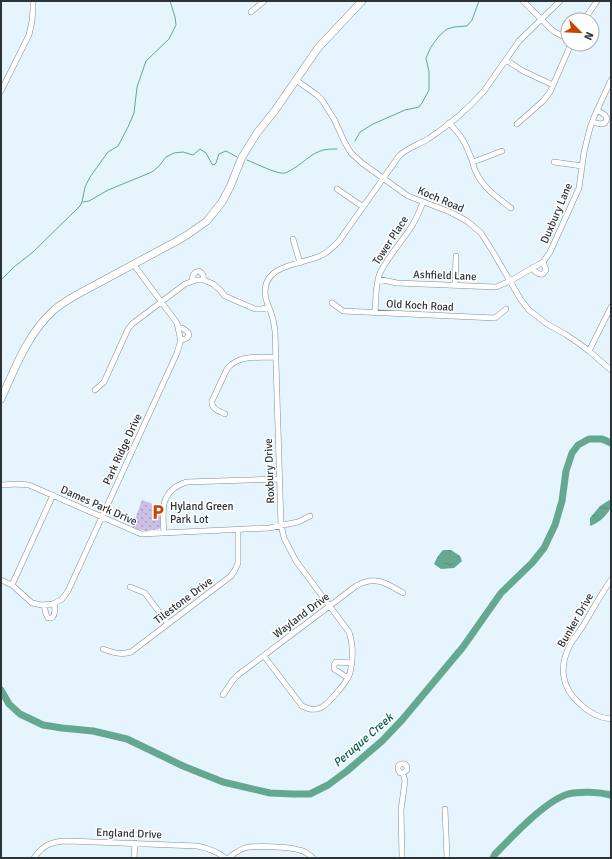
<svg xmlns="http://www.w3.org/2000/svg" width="612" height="859" viewBox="0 0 612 859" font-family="Signika,sans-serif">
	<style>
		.park { fill: url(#park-dots) }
		.water { fill: url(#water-ripples) }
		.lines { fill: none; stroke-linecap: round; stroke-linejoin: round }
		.stream { stroke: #65a891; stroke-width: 1 }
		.river { stroke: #65a891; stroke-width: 7 }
		.minor-casing { stroke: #7e8f99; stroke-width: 6 }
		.major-casing { stroke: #7e8f99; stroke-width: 8 }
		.minor { stroke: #fff; stroke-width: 5 }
		.major { stroke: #fff; stroke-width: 7 }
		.labels { text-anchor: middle; stroke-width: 3; stroke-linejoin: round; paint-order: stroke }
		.street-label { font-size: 11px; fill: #2c3337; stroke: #fff }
		.poi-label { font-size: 11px; fill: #2c3337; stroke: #fff; text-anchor: start }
		.water-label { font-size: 12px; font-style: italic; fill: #05614b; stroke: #fff }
	</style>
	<defs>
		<pattern id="park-dots" width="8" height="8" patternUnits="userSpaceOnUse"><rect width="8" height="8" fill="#ccbee6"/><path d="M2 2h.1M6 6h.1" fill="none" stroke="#a69bbb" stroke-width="1.8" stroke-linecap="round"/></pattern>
		<pattern id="water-ripples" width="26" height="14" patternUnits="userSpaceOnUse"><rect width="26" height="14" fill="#65a891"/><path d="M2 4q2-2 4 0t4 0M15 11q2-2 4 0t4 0" fill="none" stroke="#538977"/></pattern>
	</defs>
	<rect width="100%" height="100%" fill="#e6f4fd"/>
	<path class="park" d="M142 500 153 504H161V526L159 529 146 531 132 528Z"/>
	<path class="water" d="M611 499C611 502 612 506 610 509 606 517 598 523 590 526V518L600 506Z
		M443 550H451L460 556 462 561 454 568 441 569 434 564 438 556Z"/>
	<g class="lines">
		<path class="stream" d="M355 141 360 132 373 124 405 110 419 107 422 103 429 90V72L426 58 431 47 439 36 447 29 454 27 467 26 472 20 479 1
			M247 160C255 163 278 175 285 173 288 172 293 169 296 167 312 156 316 148 337 149
			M83 202 89 201 108 190 152 172 159 166 166 157 174 153 183 152 193 155 200 149 206 153 212 164 214 165 216 163 219 154 226 151 237 157
			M1 280 14 267 33 252 80 206 82 202 85 187 90 177 108 152 118 146 128 127 134 113 137 87 146 61 169 39 176 25 175 17 170 1"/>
		<path class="river" d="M1 690 9 704 20 714 43 725 62 728 93 731 127 739 183 766 223 782 270 793 293 794H310L328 785 347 771 382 741 402 720 463 647 501 593 532 563 544 548 555 525 562 501 566 471 572 453 578 445 589 439H602L611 443
			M493 858 495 854C513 836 545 801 568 794 580 791 599 792 611 795"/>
		<defs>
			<path id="minor" d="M523 1 553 31 568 39
				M251 12 264 1
				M584 20 597 1
				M506 60 523 71 553 85
				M296 80 317 95 322 100 334 119 344 141 351 153 362 163 408 196 450 212 467 221 481 233 493 252 521 300 529 310 547 324 565 334 577 342 589 351 611 370
				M1 91 29 35 32 21 33 9V1
				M592 122 601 124 605 123 607 119 605 115 597 110
				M449 123C463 137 465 143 472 160 473 164 474 169 476 172 483 188 498 198 511 208
				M517 124 543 101 550 92 571 44
				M473 162 502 151
				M554 162 582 166
				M337 189 363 207
				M293 239 300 263
				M532 268C535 272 538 275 543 274L546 270 543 262
				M378 279 397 283 496 287 510 281 543 262 550 252 579 188 584 152 590 128 594 117 611 80
				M192 281 193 275 196 272 199 271C203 274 204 275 203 280
				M455 285 456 256
				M332 303 343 311 495 318 506 309
				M375 313C376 300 375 285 380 273 388 256 403 241 413 224 417 217 420 210 423 202
				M179 328H182L188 332 189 335 187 338 180 341
				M589 351 611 307
				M95 390 104 382 128 329 132 324 185 284 196 280H204L213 284 219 289 225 296 255 309H262L269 307
				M225 414C219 411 211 409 212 401L227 369C239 354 258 358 275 357
				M1 485 17 484 29 485 141 534 269 528 298 522 310 516
				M164 533C162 510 160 490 187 482L279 479
				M1 580 12 585 32 603 42 605 53 604 62 599 68 591 177 353 180 343V337L177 323 134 265
				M611 580C601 594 593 609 584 624 580 631 574 638 570 645 559 666 561 687 579 703 588 712 598 718 611 719
				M12 585 53 495
				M130 587 145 593 168 624
				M44 605 46 614 48 618H52C56 613 55 608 54 603
				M103 649C114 653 120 655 131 652L231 576 235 570 238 563V530
				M264 656 302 706C308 709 314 711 320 708 328 705 348 681 350 673 353 660 353 644 349 632L296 561 284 538 281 525 275 331C274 326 274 321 272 316 270 308 265 301 265 292 265 264 300 265 320 256 328 253 333 247 339 241L399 156C407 148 418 145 428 139 448 126 469 108 484 91L519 41 560 1
				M348 678 334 669V665L336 662 352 663
				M223 695 233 680 238 675 356 586C375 575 386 583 403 593
				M445 809 447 858
				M34 858C43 844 54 841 69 841L197 846C207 848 217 851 225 858
				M134 858 135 843
				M229 858C234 853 239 850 245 848 254 845 291 847 299 850 305 851 309 854 313 858
				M402 858 401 810 405 781 403 773 407 770V767L405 764C401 763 398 764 398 769L400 773H403"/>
			<path id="major" d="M1 399C15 368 28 333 54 310 62 303 71 298 80 293L175 242 187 235 207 221 222 202 230 187 242 157 257 133 276 109 318 48 362 1"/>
		</defs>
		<use href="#minor" class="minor-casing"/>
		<use href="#major" class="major-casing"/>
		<use href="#minor" class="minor"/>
		<use href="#major" class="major"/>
	</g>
	<defs>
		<symbol id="parking-bare" viewBox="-9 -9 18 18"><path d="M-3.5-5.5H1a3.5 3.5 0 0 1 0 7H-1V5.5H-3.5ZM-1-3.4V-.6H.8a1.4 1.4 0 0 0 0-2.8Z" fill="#c84200" stroke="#fff" stroke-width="2.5" paint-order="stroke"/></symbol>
	</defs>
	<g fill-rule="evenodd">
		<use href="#parking-bare" x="147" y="501" width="22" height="22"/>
	</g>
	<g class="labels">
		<g class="street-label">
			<text transform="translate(441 199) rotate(23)" y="4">Koch Road</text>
			<text transform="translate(556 213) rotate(-67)" y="4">Duxbury Lane</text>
			<text transform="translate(390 240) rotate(-57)" y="4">Tower Place</text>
			<text transform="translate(445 275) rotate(2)" y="4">Ashfield Lane</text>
			<text transform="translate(420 305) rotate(3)" y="4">Old Koch Road</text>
			<text transform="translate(122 449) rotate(-65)" y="4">Park Ridge Drive</text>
			<text transform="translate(269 471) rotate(-92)" y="4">Roxbury Drive</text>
			<text transform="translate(99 505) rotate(24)" y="4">Dames Park Drive</text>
			<text transform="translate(183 600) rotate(-37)" y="4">Tilestone Drive</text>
			<text transform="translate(301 615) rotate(-37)" y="4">Wayland Drive</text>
			<text transform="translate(575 620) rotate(-60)" y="4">Bunker Drive</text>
			<text transform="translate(129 833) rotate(2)" y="4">England Drive</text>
		</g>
		<g class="poi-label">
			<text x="170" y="510">Hyland Green<tspan x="170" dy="13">Park Lot</tspan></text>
		</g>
		<g class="water-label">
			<text transform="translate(363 740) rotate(-41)" y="4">Peruque Creek</text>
		</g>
	</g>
	<rect width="612" height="859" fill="none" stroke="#2c3337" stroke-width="4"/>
	<g transform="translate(580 32) rotate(114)"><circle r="19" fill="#ffffff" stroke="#abadaf"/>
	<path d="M0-3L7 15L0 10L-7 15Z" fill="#c84200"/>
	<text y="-6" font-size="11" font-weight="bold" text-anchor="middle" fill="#2c3337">N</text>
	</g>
</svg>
